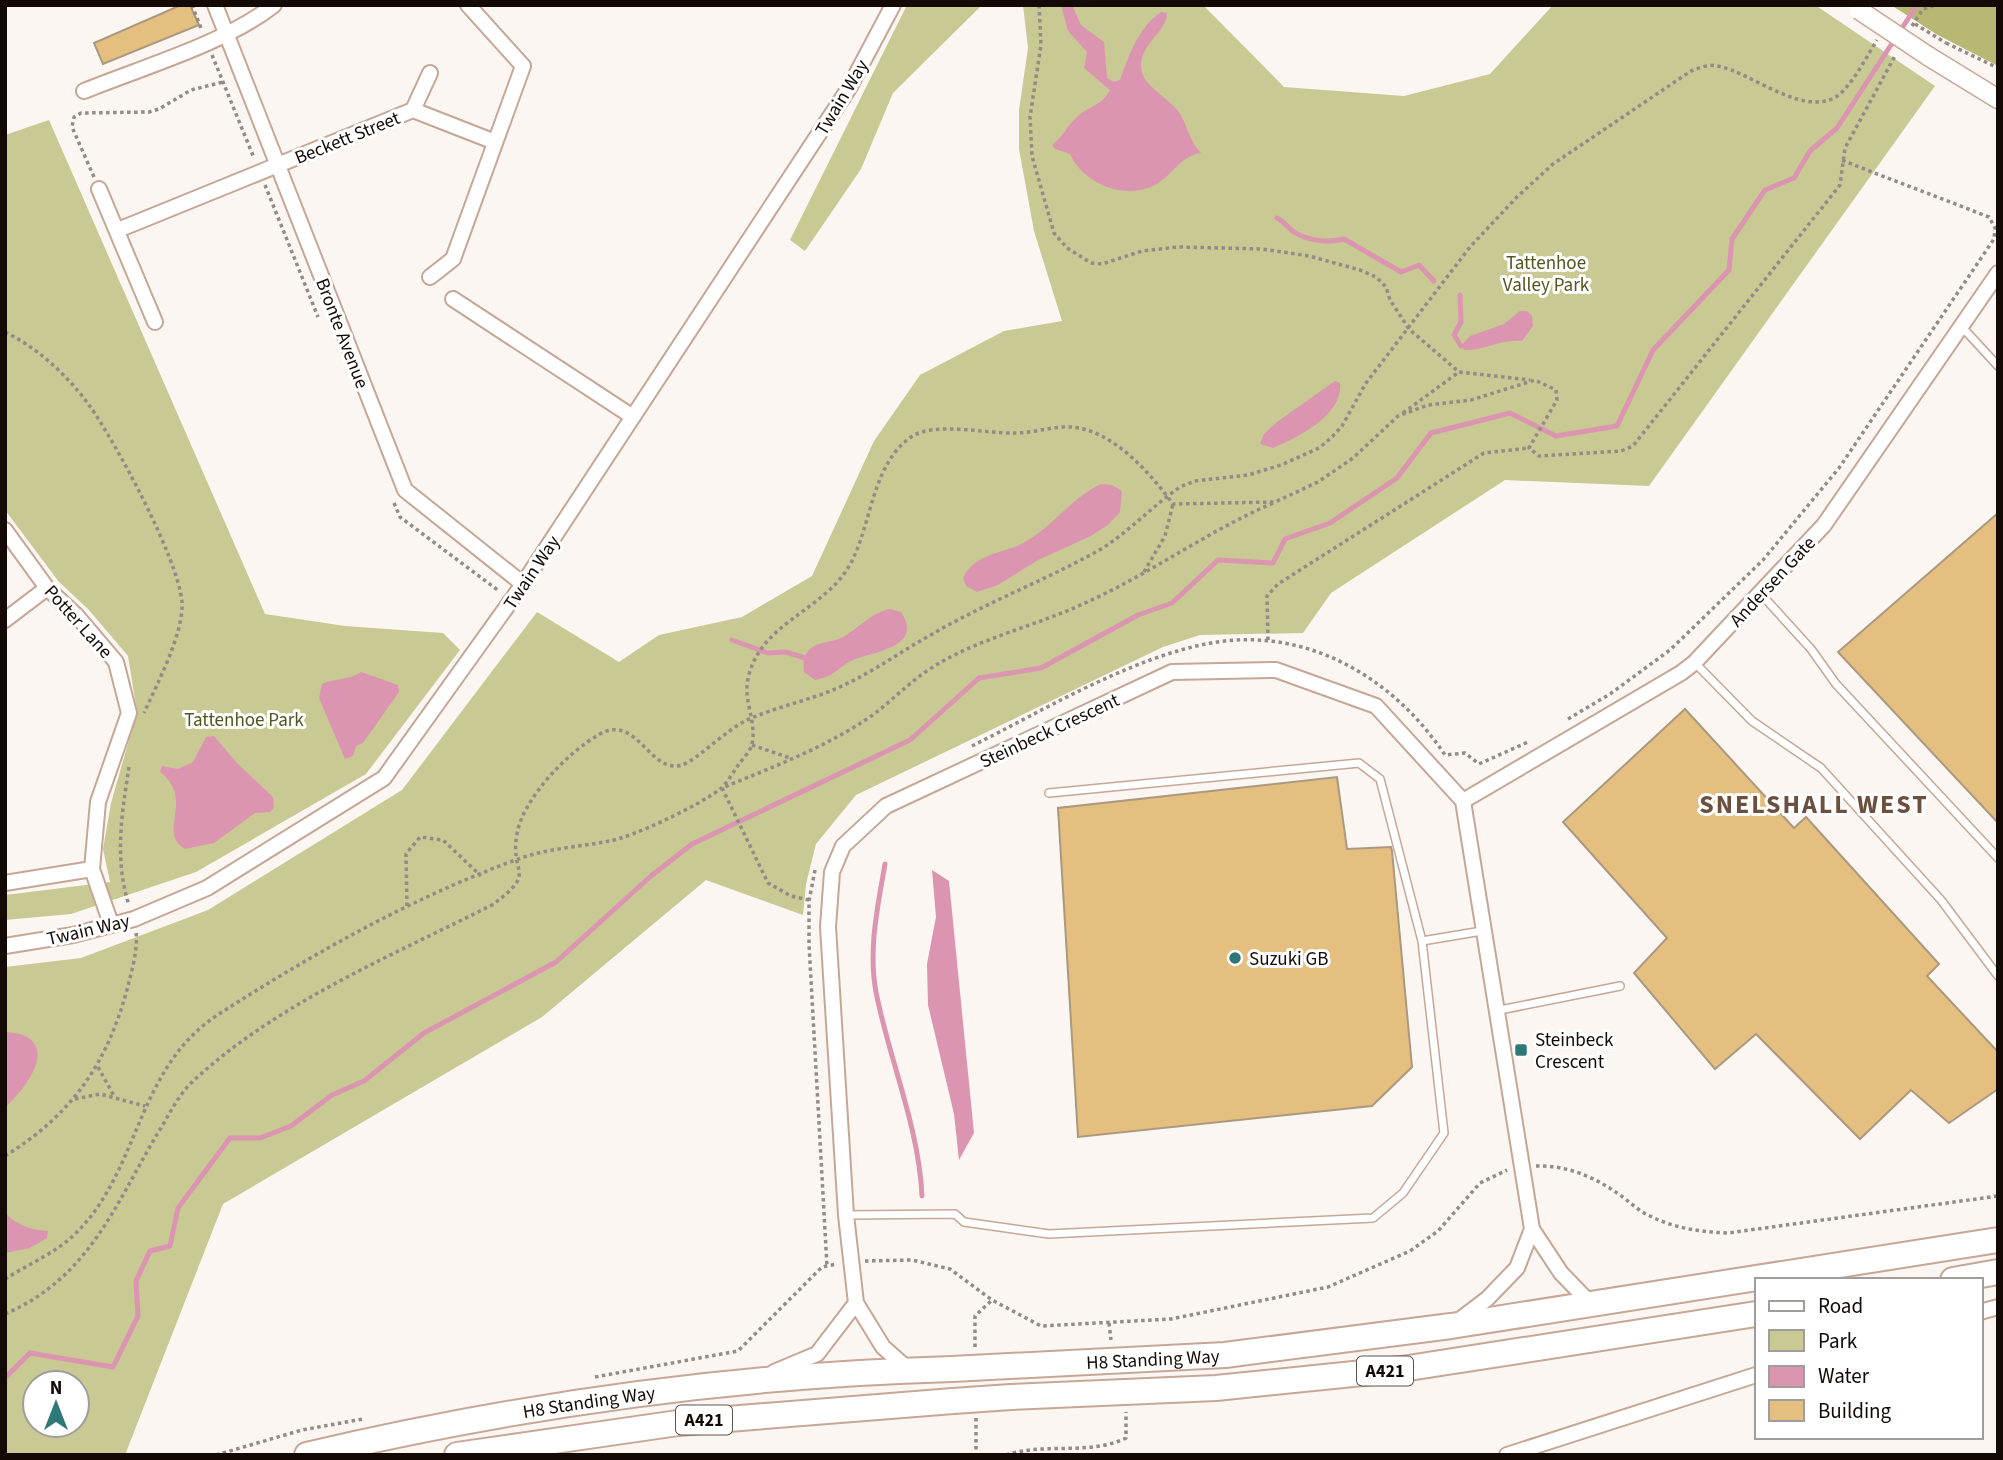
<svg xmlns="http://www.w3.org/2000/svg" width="2003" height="1460" viewBox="0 0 2003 1460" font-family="'Source Sans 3',sans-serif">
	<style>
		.green { fill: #c8c993; fill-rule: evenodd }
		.forest { fill: #b8b872 }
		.water { fill: #dc95b1 }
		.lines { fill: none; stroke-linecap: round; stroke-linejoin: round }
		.stream { stroke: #dc95b1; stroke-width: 5 }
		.building { fill: #e5bf80; stroke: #aa997e; stroke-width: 2 }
		.service-casing { stroke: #c6a796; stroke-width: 10 }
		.minor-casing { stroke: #c6a796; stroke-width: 18 }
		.tertiary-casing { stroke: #c6a796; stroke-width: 21 }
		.trunk-casing { stroke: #c6a796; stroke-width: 28 }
		.path { stroke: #938b87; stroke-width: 3.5; stroke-dasharray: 3.5 3.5; stroke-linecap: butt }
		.service { stroke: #fff; stroke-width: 7 }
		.minor { stroke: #fff; stroke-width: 14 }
		.tertiary { stroke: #fff; stroke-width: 18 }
		.trunk { stroke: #fff; stroke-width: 24 }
		.tertiary-bridge-casing { stroke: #c6a796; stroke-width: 21; stroke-linecap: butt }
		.trunk-bridge-casing { stroke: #c6a796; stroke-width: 28; stroke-linecap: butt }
		.path-bridge { stroke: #938b87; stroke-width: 3.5; stroke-dasharray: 3.5 3.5; stroke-linecap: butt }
		.tertiary-bridge { stroke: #fff; stroke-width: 18 }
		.trunk-bridge { stroke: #fff; stroke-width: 24 }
		.poi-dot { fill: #2e7877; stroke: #fff; stroke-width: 2.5 }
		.labels { text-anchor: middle; stroke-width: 6; stroke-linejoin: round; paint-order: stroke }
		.shield { fill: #fff; stroke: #5a5450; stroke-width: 2 }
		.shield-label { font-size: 18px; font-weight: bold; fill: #140a05 }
		.street-label { font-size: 19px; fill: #140a05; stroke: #fff }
		.park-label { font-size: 19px; fill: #555520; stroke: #fff }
		.poi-label { font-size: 19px; fill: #140a05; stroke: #fff; text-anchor: start }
		.district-label { font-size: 26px; font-weight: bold; letter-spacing: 2px; fill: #6b5040; stroke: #fff }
	</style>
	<rect width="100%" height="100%" fill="#fcf6f2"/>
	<path class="green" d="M907 5H982L893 93 861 169 805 251 790 240Z
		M1023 5H1203L1284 87 1404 96 1490 74 1553 5H1815L1935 86 1649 486 1505 480 1331 593 1303 633 1200 635 1163 647 856 795 816 844 806 884 803 915 706 880 542 1017 223 1204 125 1455H5V967L81 958 208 910 402 790 537 612 619 662 659 635 742 617 812 576 874 441 920 375 1004 331 1062 321 1034 231 1019 149V110L1028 48ZM35 1383H77V1425H35Z
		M49 120 265 614 345 626 443 633 460 650 366 774 196 872 71 914 5 920V895L110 882 103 849 111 803 137 712 128 656 88 609 59 582 5 510V135Z"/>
	<path class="forest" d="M1891 5H1998V66L1936 34Z"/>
	<path class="water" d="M1061 5H1072L1081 25 1104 42 1107 78 1114 82 1120 80C1129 55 1138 28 1161 12L1167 13C1166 30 1149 39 1143 55 1132 84 1169 95 1181 115 1188 129 1190 141 1201 153 1179 156 1172 177 1153 186 1122 200 1083 183 1070 154L1055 149 1052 145C1064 136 1068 124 1079 115 1091 106 1103 104 1110 90L1084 68 1087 52 1068 31Z
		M1520 311H1527L1532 316 1533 326 1522 341C1498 339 1485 351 1464 350L1461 346 1470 336 1504 324Z
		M1335 381 1340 383C1344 415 1297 438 1273 448L1260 444 1264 434 1277 422Z
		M1101 484 1112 485 1122 491 1120 512 1109 524 1091 536 1038 560 998 585 977 592 966 586 963 578C973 556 997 554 1017 546 1049 532 1069 499 1101 484Z
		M890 609 901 612C925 648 871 652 853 660 837 668 834 677 815 680L804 672C803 664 803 658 808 651 817 641 832 643 843 637 859 628 872 612 890 609Z
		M361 672 398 685 399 692 363 743 356 746 353 756 345 759 319 698 322 684C335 678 350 680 361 672Z
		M214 736 237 763 273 797 274 808 270 812 255 813 214 843 185 849C156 832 196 800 160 772L162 766 178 769 193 762 206 737Z
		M932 870 949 881 974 1133 959 1160 954 1114 928 1005 927 964 936 917Z
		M5 1032C63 1035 31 1085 5 1107Z
		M5 1213C17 1225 31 1230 48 1231L47 1238 30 1248 5 1253Z"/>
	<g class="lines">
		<path class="stream" d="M1277 218C1285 222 1288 228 1294 232 1308 241 1329 243 1344 239L1401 272 1419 265 1434 281
			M1460 295 1461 322 1454 335 1461 346
			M732 640 768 653 786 652 805 658
			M885 864C878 905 868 949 876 992 889 1059 919 1127 922 1196
			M5 1378 30 1353 113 1367 138 1316 136 1281 150 1251 170 1246 178 1208 230 1138H260L291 1126 332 1095 364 1081 424 1033 556 962 651 876 692 844 910 740 979 678 1041 668 1138 615 1172 603 1218 560 1273 563 1285 539 1330 523 1397 478 1431 433 1510 413 1556 436 1617 426 1653 350 1729 270 1732 239 1765 190 1794 178 1810 151 1837 128 1917 5"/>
	</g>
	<path class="building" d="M181 5H190L199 25 103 64 94 43Z
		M1998 513V823L1838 652Z
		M1685 709 1794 828 1806 817 1939 964 1927 976 1998 1052V1089L1949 1123 1911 1090 1860 1139 1756 1034 1715 1069 1634 973 1667 938 1563 822Z
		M1337 777 1347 849 1391 847 1392 851 1412 1067 1372 1106 1078 1137 1058 808Z"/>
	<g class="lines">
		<defs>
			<path id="service" d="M1962 327 1998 366
				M1761 594 1811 649 1836 684 1998 858
				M1695 663 1752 721 1821 768 1941 900 1998 976
				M1422 941 1482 931
				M1495 1011 1620 986
				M846 1215 955 1214 964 1222 1049 1234 1373 1218 1403 1193 1444 1133 1422 941 1380 779 1359 763 1049 793"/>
			<path id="minor" d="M215 5 405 490 523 584
				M84 91C143 67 226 43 274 5
				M413 110 430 73
				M99 189 155 322
				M118 230 413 110 495 142
				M430 277 453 259 523 66 468 5
				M453 299 633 417
				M5 530 47 588 76 615 116 662 129 713 98 802 92 869 111 924
				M5 620 47 588
				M1463 801 1681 673 1694 663 1824 525 1998 273
				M5 883 92 869
				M5 946 73 935 134 919 207 888 384 778 523 584 849 88 893 5
				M1980 1312 1998 1307
				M1458 1321 1487 1299 1517 1268 1532 1229
				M909 1370 883 1347 856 1303 846 1215 828 927 832 872 843 846 886 806 1172 672 1276 670 1376 706 1463 801 1532 1229 1561 1273 1592 1305
				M774 1372 817 1354 856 1303
				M1507 1455 1756 1375"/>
			<path id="tertiary" d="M1928 56 1998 99"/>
			<g id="trunk">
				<path d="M1953 1280 1998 1272"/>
				<path id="s1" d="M1009 1366 1225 1355 1451 1326 1998 1240"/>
				<path d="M1011 1397 1216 1388 1402 1369 1756 1314"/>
				<path id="s2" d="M307 1455C519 1405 734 1375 952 1369"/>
				<path d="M457 1455 678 1423 953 1401"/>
			</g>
		</defs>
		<use href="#service" class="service-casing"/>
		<use href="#minor" class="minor-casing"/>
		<use href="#tertiary" class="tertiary-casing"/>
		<use href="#trunk" class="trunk-casing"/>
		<path class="path" d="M192 5 201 28
			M1039 5 1041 45 1030 117 1032 156 1054 233 1067 248 1091 263 1102 264 1142 251 1178 247 1262 249 1309 256 1360 270 1376 277 1386 287 1390 300 1409 329 1459 372 1530 380
			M1912 26 1923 9 1936 5
			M1946 43 1998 68
			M212 55 254 158
			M94 177 72 127 74 117 81 113 149 112 159 109 191 90 223 82
			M265 185 318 317
			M5 332C38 348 68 376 89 405 116 443 178 558 182 602 184 633 157 684 144 713
			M1403 413 1459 372
			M394 503 400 517 499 591
			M1144 572 1165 536 1173 504
			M1268 640 1267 596 1278 584 1484 453 1529 448
			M1568 719 1610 694 1670 650 1763 560 1839 468 1994 239 1995 228 1989 217 1841 160
			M752 745 790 758
			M972 746C1044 710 1132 657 1211 643 1306 626 1393 677 1445 755L1465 753 1479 764 1528 742
			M129 767C122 812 114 860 129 905
			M815 870 809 901V944L827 1266
			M809 900 791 896 768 883 722 788C773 767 824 748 870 717 892 701 910 681 933 667 979 638 1036 626 1085 603 1150 574 1208 531 1273 503
			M407 906 406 854 420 837 443 840 481 876
			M98 1067 114 1096
			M75 1099 100 1094 145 1106
			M5 1156C73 1114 108 1062 128 986 132 969 138 950 136 932
			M1536 1166C1565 1165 1593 1176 1617 1193 1628 1200 1637 1210 1648 1215 1673 1228 1700 1232 1728 1233L1998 1196
			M865 1261 912 1260 950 1269 992 1300 1041 1326 1171 1319 1328 1287 1410 1251 1438 1231 1480 1183 1507 1170
			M5 1279C27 1265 55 1253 74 1235 141 1171 135 1068 219 1014 314 953 415 896 521 858 550 848 580 847 609 841 634 837 699 805 719 790 727 784 733 772 739 764 743 759 751 750 752 744 757 723 743 700 748 679 759 626 814 614 844 574 872 536 868 467 911 437 934 421 987 434 1015 433 1034 433 1053 426 1071 427 1113 430 1150 473 1173 504L1275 502 1318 482 1353 458 1398 416 1428 405 1471 400 1535 380 1556 390 1557 400 1529 448 1539 456 1621 451 1633 446 1840 185 1845 148 1896 54
			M5 1314C87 1279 114 1208 156 1136 167 1119 177 1097 191 1083 275 1004 391 956 492 905 539 871 509 875 517 834 523 798 569 751 600 734 637 713 650 775 682 765 697 760 726 730 747 720 778 706 812 700 842 686 875 671 903 650 934 633 986 603 1043 581 1096 552 1126 535 1151 507 1180 487L1195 481 1248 475 1281 465 1319 448 1332 437 1342 426 1366 383 1470 247 1516 198 1553 164 1691 71C1699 68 1708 64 1717 66 1749 70 1812 126 1844 90 1857 76 1867 56 1877 40
			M1109 1323 1111 1340
			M975 1347V1316L992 1300
			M595 1377 738 1351 822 1267 837 1264
			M976 1418V1455
			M216 1455 302 1430 363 1419
			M1006 1455C1045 1442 1089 1456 1126 1438V1412"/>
		<use href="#service" class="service"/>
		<use href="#minor" class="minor"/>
		<use href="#tertiary" class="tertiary"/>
		<use href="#trunk" class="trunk"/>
		<defs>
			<path id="tertiary-bridge" d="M1859 10 1928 56"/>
			<path id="trunk-bridge" d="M952 1369 1009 1366
				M953 1401 1011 1397"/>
		</defs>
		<use href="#tertiary-bridge" class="tertiary-bridge-casing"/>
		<use href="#trunk-bridge" class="trunk-bridge-casing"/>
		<path class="path-bridge" d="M1915 24 1946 43"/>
		<use href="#tertiary-bridge" class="tertiary-bridge"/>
		<use href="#trunk-bridge" class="trunk-bridge"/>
	</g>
	<g class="poi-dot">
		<circle cx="1235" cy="958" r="7"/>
		<rect x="1514" y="1043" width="14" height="14" rx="3.5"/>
	</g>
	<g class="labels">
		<g class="shield">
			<rect x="1357" y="1356.5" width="56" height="29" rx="5"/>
			<rect x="676" y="1405.5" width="56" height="29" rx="5"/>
		</g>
		<g class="shield-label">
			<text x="1385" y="1377">A421</text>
			<text x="704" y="1426">A421</text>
		</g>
		<g class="street-label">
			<text transform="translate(841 97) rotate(-59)" y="7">Twain Way</text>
			<text transform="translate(347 137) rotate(-22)" y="7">Beckett Street</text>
			<text transform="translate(343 333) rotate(69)" y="7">Bronte Avenue</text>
			<text transform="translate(531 572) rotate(-56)" y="7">Twain Way</text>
			<text transform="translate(1772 581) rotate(-47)" y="7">Andersen Gate</text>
			<text transform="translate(79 621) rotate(48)" y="7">Potter Lane</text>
			<text transform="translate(1049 730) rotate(-25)" y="7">Steinbeck Crescent</text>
			<text transform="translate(88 929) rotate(-13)" y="7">Twain Way</text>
			<text dy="7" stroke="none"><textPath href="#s1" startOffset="144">H8 Standing Way</textPath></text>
			<text dy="7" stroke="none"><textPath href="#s2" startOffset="287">H8 Standing Way</textPath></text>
		</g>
		<g class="park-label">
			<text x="1546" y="269">Tattenhoe<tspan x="1546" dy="22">Valley Park</tspan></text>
			<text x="244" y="726">Tattenhoe Park</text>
		</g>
		<g class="poi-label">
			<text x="1249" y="965">Suzuki GB</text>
			<text x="1535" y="1046">Steinbeck<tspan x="1535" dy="22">Crescent</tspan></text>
		</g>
		<g class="district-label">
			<text x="1814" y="813">SNELSHALL WEST</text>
		</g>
	</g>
	<rect width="2003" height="1460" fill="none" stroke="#140a05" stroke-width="14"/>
	<rect x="1755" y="1278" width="228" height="161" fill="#ffffff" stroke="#a19d9b" stroke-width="2"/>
	<rect x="1769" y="1301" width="35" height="10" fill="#ffffff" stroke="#a19d9b" stroke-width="2"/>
	<text x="1818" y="1313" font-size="21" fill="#140a05">Road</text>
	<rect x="1769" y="1330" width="35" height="21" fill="#c8c993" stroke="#a19d9b" stroke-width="2"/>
	<text x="1818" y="1348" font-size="21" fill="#140a05">Park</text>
	<rect x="1769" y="1366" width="35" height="21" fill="#dc95b1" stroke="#a19d9b" stroke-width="2"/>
	<text x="1818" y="1383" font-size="21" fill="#140a05">Water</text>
	<rect x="1769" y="1400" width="35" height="21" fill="#e5bf80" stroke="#a19d9b" stroke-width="2"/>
	<text x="1818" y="1418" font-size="21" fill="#140a05">Building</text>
	<g transform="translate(56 1404)"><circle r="33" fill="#ffffff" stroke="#a19d9b" stroke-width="2"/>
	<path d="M0-5L12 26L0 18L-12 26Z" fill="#2e7877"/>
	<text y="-10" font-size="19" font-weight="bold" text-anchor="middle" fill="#140a05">N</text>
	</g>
</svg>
